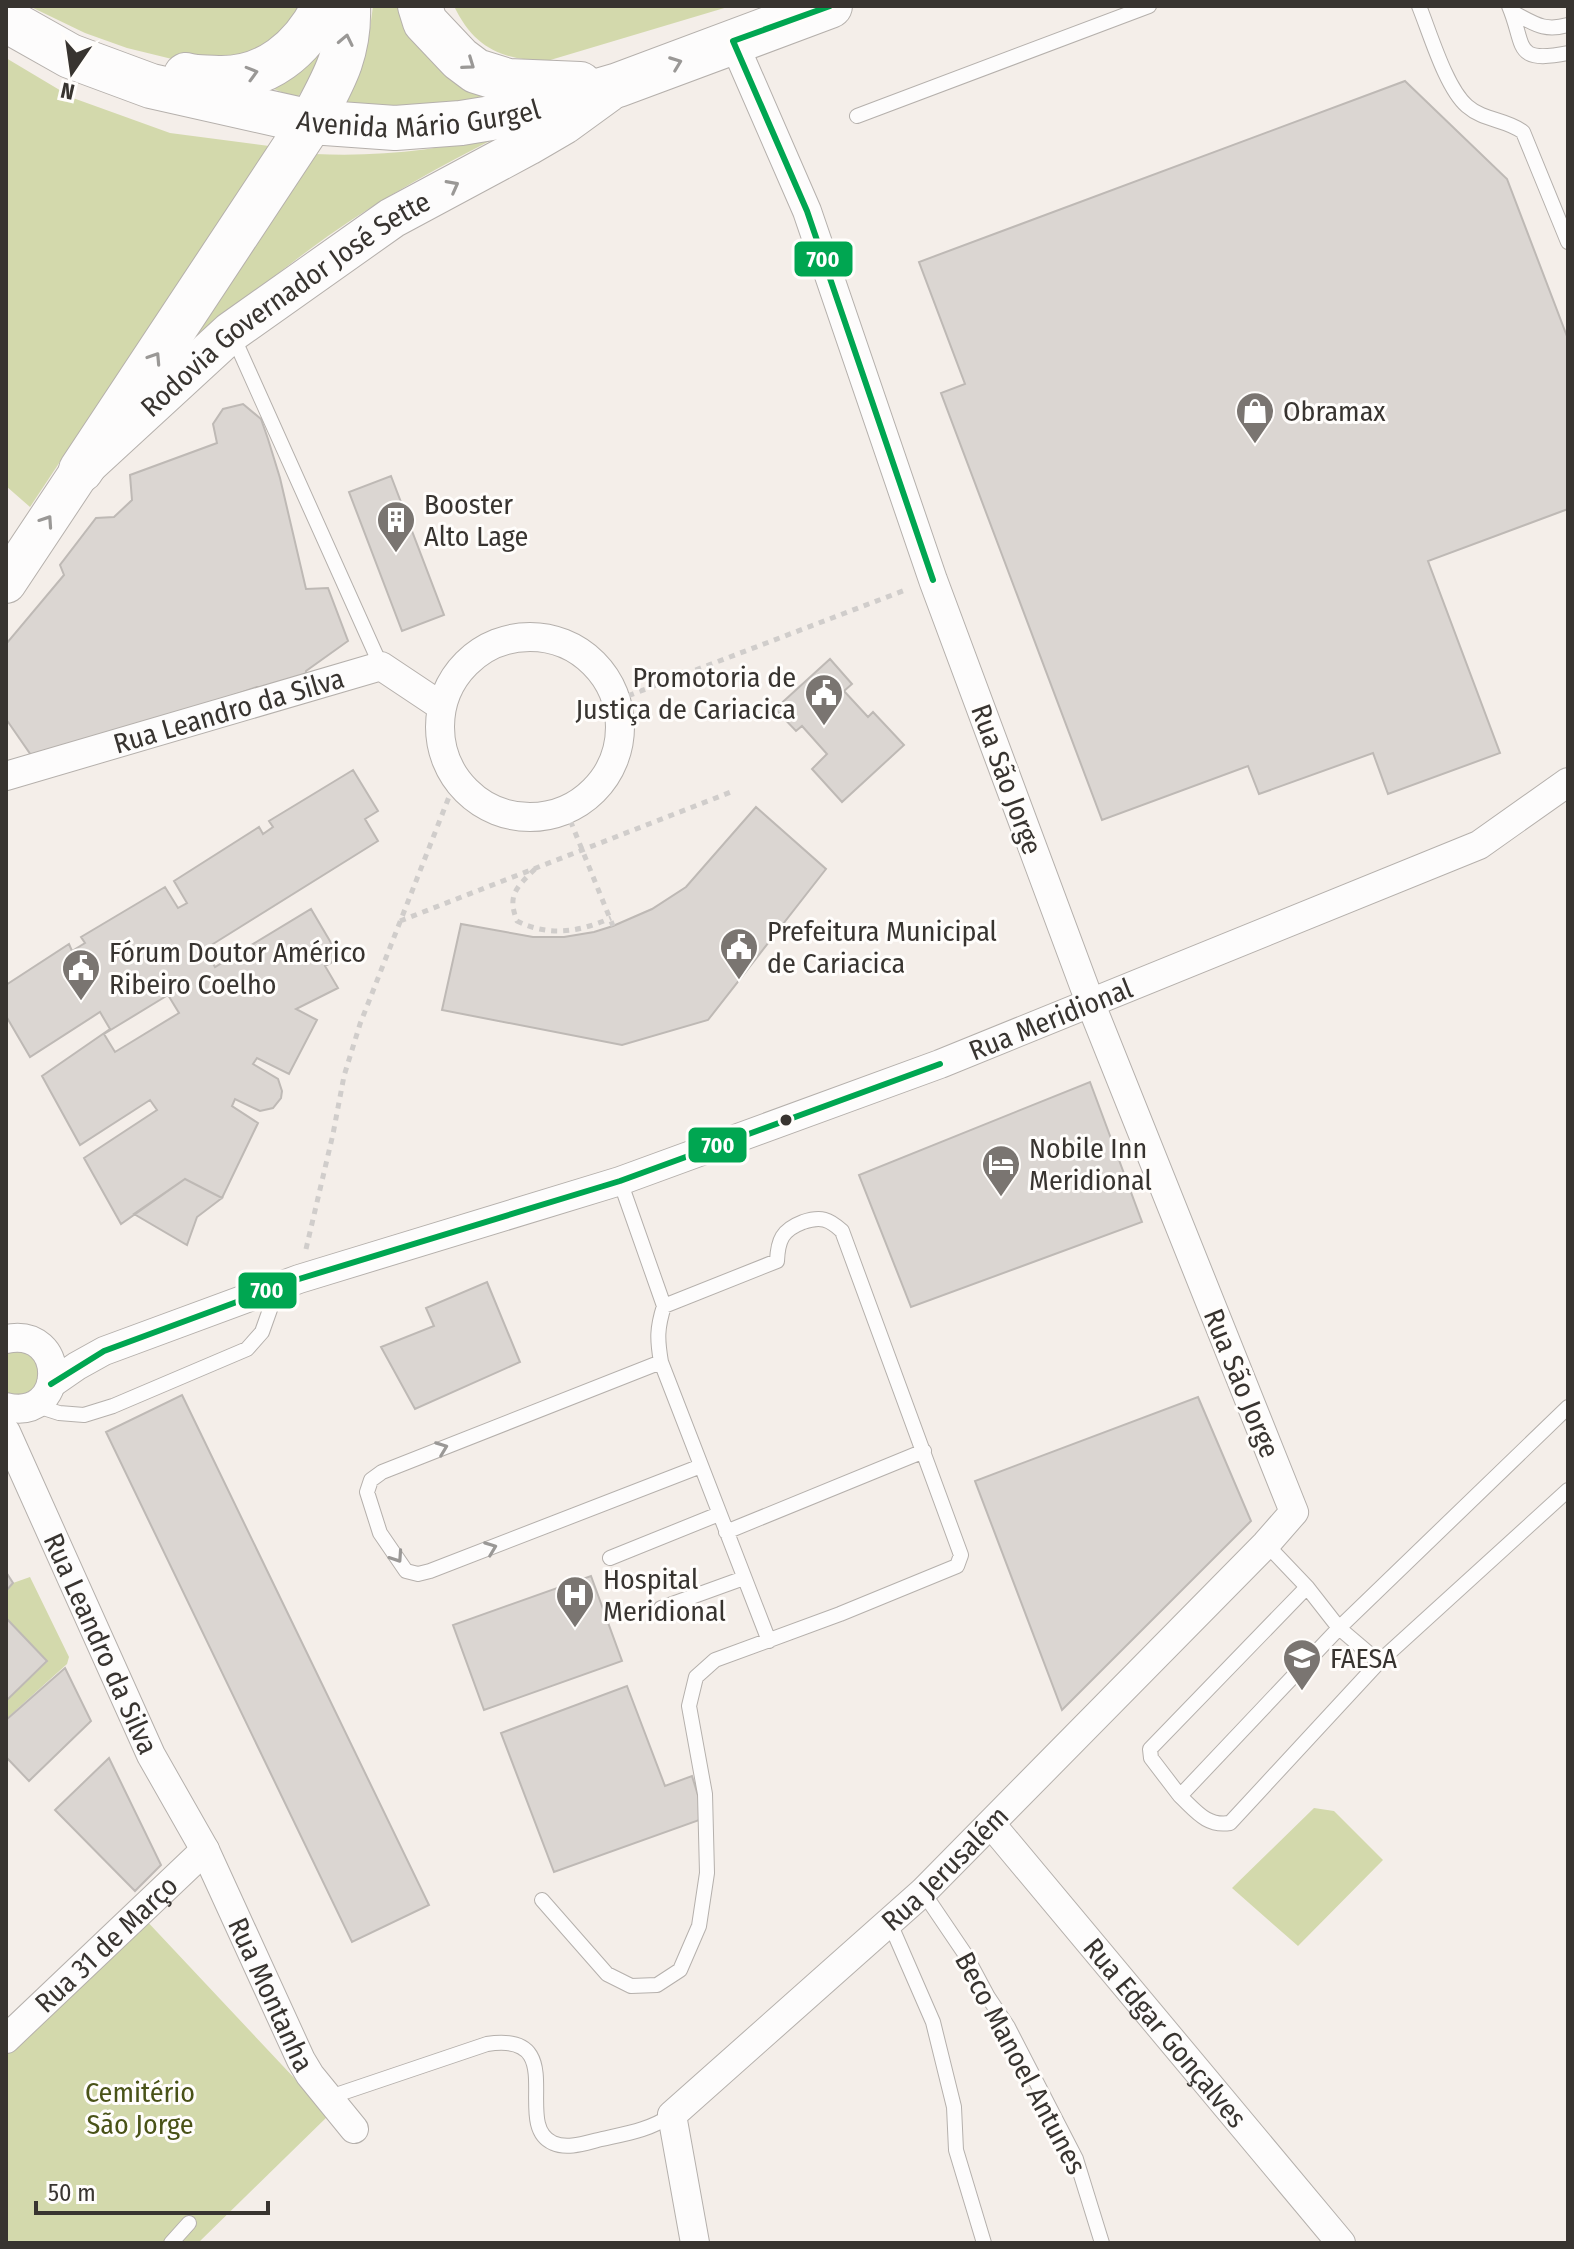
<svg xmlns="http://www.w3.org/2000/svg" width="1574" height="2249" viewBox="0 0 1574 2249" font-family="'Fira Sans Condensed',sans-serif">
	<style>
		.green { fill: #d3d9ac }
		.building { fill: #dbd6d2; stroke: #beb9b5; stroke-width: 2; fill-rule: evenodd }
		.lines { fill: none; stroke-linecap: round; stroke-linejoin: round }
		.service-casing { stroke: #b5b0ac; stroke-width: 16 }
		.minor-casing { stroke: #b5b0ac; stroke-width: 30 }
		.secondary-casing { stroke: #b5b0ac; stroke-width: 42 }
		.primary-casing { stroke: #b5b0ac; stroke-width: 46 }
		.path { stroke: #d0cdcb; stroke-width: 5; stroke-dasharray: 6 6; stroke-linecap: butt }
		.service { stroke: #fdfcfc; stroke-width: 14 }
		.minor { stroke: #fdfcfc; stroke-width: 28 }
		.secondary { stroke: #fdfcfc; stroke-width: 40 }
		.primary { stroke: #fdfcfc; stroke-width: 44 }
		.bus-1-casing { stroke: #fffdfb; stroke-width: 12 }
		.bus-1 { stroke: #00a651; stroke-width: 6 }
		.oneway { stroke: #9a9896 }
		.bus-dot { fill: #383430; stroke: #fffdfb; stroke-width: 3 }
		.labels { text-anchor: middle; stroke-width: 6; stroke-linejoin: round; paint-order: stroke }
		.street-label { font-size: 28px; fill: #383430; stroke: #fffdfb }
		.poi-label { font-size: 28px; fill: #383430; stroke: #fffdfb; text-anchor: start }
		.park-label { font-size: 28px; fill: #495217; stroke: #fffdfb }
		.line-badge { stroke: #fffdfb; stroke-width: 3 }
		.badge-label { font-size: 22px; text-anchor: middle; font-weight: bold; fill: #fff }
	</style>
	<rect width="100%" height="100%" fill="#f4eee9"/>
	<path class="green" d="M29 6H310L255 61 172 59 127 48 85 33Z
		M373 6H404L497 99 330 114 368 43Z
		M454 6H731L547 61C502 60 474 48 454 6Z
		M322 47C317 67 309 82 297 98L266 86Z
		M6 58 73 98 170 133 269 146 30 507 6 486Z
		M503 134C443 165 383 197 328 236 276 273 228 314 179 355L315 154C380 157 441 150 503 134Z
		M23 1339 51 1383 6 1405V1341Z
		M30 1577 69 1657 67 1664 6 1719V1701L47 1662 6 1618V1591L13 1583Z
		M1314 1808 1334 1811 1383 1860 1298 1946 1232 1888Z
		M143 1917 329 2115 198 2243H6V2051Z"/>
	<path class="building" d="M1405 81 1507 179 1568 339V509L1428 561 1500 753 1388 794 1373 753 1259 794 1248 766 1102 820 941 393 965 384 919 262Z
		M243 404 261 419 268 439 280 478 306 589 328 588 348 641 306 671V678L279 688 257 687 162 720 31 755 6 719V644L64 575 60 565 96 518 114 517 132 500 130 475 217 443 213 424 223 409Z
		M391 476 444 615 402 631 349 492Z
		M830 659 852 684 844 691 868 717 873 712 904 745 842 802 812 769 827 754 802 726 796 731 775 709Z
		M353 770 378 811 365 819 378 841 205 949 215 967 311 909 340 958 325 966 338 988 296 1009 317 1020 289 1074 257 1058 253 1064 278 1079 282 1091 281 1098 273 1108 260 1111 235 1099 232 1106 258 1123 222 1198 185 1179 121 1224 84 1158 157 1110 150 1100 80 1145 42 1076 110 1029 100 1012 30 1057 6 1016V985L69 944 72 951 85 943 81 937 165 887 178 908 187 903 174 881 259 827 263 834 273 827 269 821ZM168 995 179 1013 115 1052 104 1034Z
		M756 807 826 869 708 1020 622 1045 442 1010 461 924 533 937H564L594 932 613 926 652 909 686 887Z
		M1090 1082 1142 1222 911 1307 859 1175Z
		M185 1179 222 1198 197 1217 187 1245 134 1214Z
		M487 1282 520 1362 415 1409 381 1347 434 1326 426 1308Z
		M182 1395 429 1905 352 1942 106 1432Z
		M1198 1397 1251 1521 1062 1710 975 1481Z
		M6 1572 13 1583 6 1591Z
		M591 1576 622 1661 484 1710 453 1625Z
		M6 1618 47 1661 6 1701Z
		M65 1668 91 1721 29 1781 6 1757V1720Z
		M627 1686 665 1786 692 1776 705 1818 554 1872 501 1733Z
		M109 1758 161 1865 135 1891 55 1810Z"/>
	<g class="lines">
		<defs>
			<path id="service" d="M1419 6C1430 33 1446 88 1467 106 1484 121 1506 119 1523 132L1568 242
				M1509 6C1526 46 1512 64 1568 53
				M1512 12C1534 23 1543 32 1568 25
				M857 116 1149 6
				M233 336 381 666
				M620 1181 664 1306C657 1328 657 1339 661 1362L769 1641
				M661 1362 382 1472 371 1480 367 1492 380 1533 406 1571 418 1574 430 1571 701 1466
				M34 1405 59 1413 84 1415 113 1406 247 1349 262 1332 278 1287
				M726 1532 924 1451
				M1266 1544 1307 1587 1339 1628 1379 1662 1230 1823C1207 1827 1196 1811 1180 1796L1339 1628 1568 1407
				M610 1558 719 1514
				M661 1608 744 1578
				M1379 1662 1568 1490
				M1180 1796 1151 1758 1150 1749 1307 1587
				M923 1892 965 1954 988 1997 1008 2027 1076 2159 1102 2243
				M542 1900 607 1974 631 1986 657 1985 680 1970 699 1926 707 1873 705 1794 689 1706 696 1677 715 1660 840 1614 957 1566 961 1555 842 1231C829 1219 821 1216 803 1222 782 1230 778 1240 777 1261L664 1306
				M889 1921 933 2022 954 2107 956 2150 984 2243
				M330 2097 487 2044C572 2031 511 2125 553 2143 568 2150 588 2142 602 2139 629 2133 649 2130 672 2115
				M171 2243 189 2223"/>
			<g id="minor">
				<circle cx="530" cy="727" r="90"/>
				<path id="s1" d="M6 776 381 666 441 706"/>
				<path d="M6 1339C68 1326 67 1422 6 1407"/>
				<path id="s2" d="M51 1384 77 1366 104 1351 299 1279 620 1181 940 1064 1479 845 1568 782"/>
				<path id="s3" d="M6 1432 151 1755 205 1850 301 2060 310 2075 354 2129"/>
				<path id="s4" d="M991 1824 1341 2243"/>
				<path id="s5" d="M6 2039 205 1850"/>
				<path id="s6" d="M695 2243 672 2115 923 1892 1266 1544 1294 1512 1090 1002 933 580 807 211 733 41"/>
			</g>
			<g id="secondary">
				<path id="s7" d="M6 583 81 470 231 332 392 218 528 145 564 124 608 92"/>
			</g>
			<g id="primary">
				<path d="M420 6 425 22 460 59 476 71 508 81 580 84"/>
				<path id="s8" d="M6 20 70 56 151 86 311 122 395 128 461 123 522 113 618 85 830 6"/>
				<path d="M186 75C196 78 206 77 217 78 266 80 303 49 324 6"/>
				<path d="M81 470 311 122C333 81 350 54 348 6"/>
			</g>
		</defs>
		<use href="#service" class="service-casing"/>
		<use href="#minor" class="minor-casing"/>
		<use href="#secondary" class="secondary-casing"/>
		<use href="#primary" class="primary-casing"/>
		<path class="path" d="M617 700 908 589
			M566 810 613 926
			M535 869C516 888 507 895 517 921 549 937 579 932 611 918
			M400 921 731 792
			M306 1249 333 1134 344 1076 360 1024 456 779"/>
		<use href="#service" class="service"/>
		<use href="#minor" class="minor"/>
		<use href="#secondary" class="secondary"/>
		<use href="#primary" class="primary"/>
		<defs>
			<path id="bus-1" d="M830 6 733 41 807 211 933 580
				M51 1384 104 1351 299 1279 620 1181 940 1064"/>
		</defs>
		<use href="#bus-1" class="bus-1-casing"/>
		<use href="#bus-1" class="bus-1"/>
	</g>
	<defs><path id="oneway-chevron" d="M-2-3.5L2.5 0L-2 3.5" fill="none" stroke-width="1.6" stroke-linecap="round" stroke-linejoin="round" transform="scale(2)"/></defs>
	<g class="oneway">
		<use href="#oneway-chevron" transform="translate(346 40) rotate(-78)"/>
		<use href="#oneway-chevron" transform="translate(676 63) rotate(-21)"/>
		<use href="#oneway-chevron" transform="translate(469 64) rotate(35)"/>
		<use href="#oneway-chevron" transform="translate(252 73) rotate(-16)"/>
		<use href="#oneway-chevron" transform="translate(453 186) rotate(-28)"/>
		<use href="#oneway-chevron" transform="translate(155 358) rotate(-57)"/>
		<use href="#oneway-chevron" transform="translate(47 521) rotate(-56)"/>
		<use href="#oneway-chevron" transform="translate(442 1448) rotate(-21)"/>
		<use href="#oneway-chevron" transform="translate(491 1548) rotate(-21)"/>
		<use href="#oneway-chevron" transform="translate(397 1557) rotate(56)"/>
	</g>
	<defs>
		<symbol id="shop-pin" viewBox="-11 -11 22 30"><path d="M0 17L-7.5 6A9.5 9.5 0 1 1 7.5 6Z" fill="#7a7571" stroke="#fffdfb"/><path d="M-5-2.5h2.3a2.7 3.5 0 0 1 5.4 0H5L5.5 6h-11ZM-1.5-2.5h3a1.5 2.3 0 0 0-3 0Z" fill="#fff"/></symbol>
		<symbol id="building-pin" viewBox="-11 -11 22 30"><path d="M0 17L-7.5 6A9.5 9.5 0 1 1 7.5 6Z" fill="#7a7571" stroke="#fffdfb"/><path d="M-4-6H4V6H1V3H-1V6H-4ZM-2.5-4.3h1.7v1.8h-1.7ZM.8-4.3h1.7v1.8H.8ZM-2.5-1h1.7V.8h-1.7ZM.8-1h1.7V.8H.8Z" fill="#fff"/></symbol>
		<symbol id="civic-pin" viewBox="-11 -11 22 30"><path d="M0 17L-7.5 6A9.5 9.5 0 1 1 7.5 6Z" fill="#7a7571" stroke="#fffdfb"/><path d="M-.6-6.5H3V-4.5H.6V-3L4-1V1h2V6H-6V1h2V-1L-.6-3ZM-1.2 2.5V6h2.4V2.5Z" fill="#fff"/></symbol>
		<symbol id="hotel-pin" viewBox="-11 -11 22 30"><path d="M0 17L-7.5 6A9.5 9.5 0 1 1 7.5 6Z" fill="#7a7571" stroke="#fffdfb"/><path d="M-6-4.5h1.5V1H6V5H4.5V3h-9V5H-6ZM-4 0a1.8 1.8 0 1 1 3.6 0ZM.5 0V-2.5h3Q6-2.5 6 0Z" fill="#fff"/></symbol>
		<symbol id="hospital-pin" viewBox="-11 -11 22 30"><path d="M0 17L-7.5 6A9.5 9.5 0 1 1 7.5 6Z" fill="#7a7571" stroke="#fffdfb"/><path d="M-5-5h3v3.5h4V-5h3V5h-3V1.5h-4V5h-3Z" fill="#fff"/></symbol>
		<symbol id="university-pin" viewBox="-11 -11 22 30"><path d="M0 17L-7.5 6A9.5 9.5 0 1 1 7.5 6Z" fill="#7a7571" stroke="#fffdfb"/><path d="M0-5L7-2L0 1L-7-2ZM-4 1L0 2.5L4 1V4Q0 6-4 4Z" fill="#fff"/></symbol>
	</defs>
	<g fill-rule="evenodd">
		<use href="#shop-pin" x="1233" y="389" width="44" height="60"/>
		<use href="#building-pin" x="374" y="498" width="44" height="60"/>
		<use href="#civic-pin" x="802" y="671" width="44" height="60"/>
		<use href="#civic-pin" x="717" y="925" width="44" height="60"/>
		<use href="#civic-pin" x="59" y="946" width="44" height="60"/>
		<use href="#hotel-pin" x="979" y="1142" width="44" height="60"/>
		<use href="#hospital-pin" x="553" y="1573" width="44" height="60"/>
		<use href="#university-pin" x="1280" y="1636" width="44" height="60"/>
	</g>
	<circle class="bus-dot" cx="786" cy="1120" r="7"/>
	<g class="labels">
		<g class="street-label">
			<text dy="10" stroke="none"><textPath href="#s8" startOffset="432">Avenida Mário Gurgel</textPath></text>
			<text dy="10" stroke="none"><textPath href="#s7" startOffset="400">Rodovia Governador José Sette</textPath></text>
			<text dy="10" stroke="none"><textPath href="#s1" startOffset="232">Rua Leandro da Silva</textPath></text>
			<text transform="translate(1007 779) rotate(70)" y="10">Rua São Jorge</text>
			<text dy="10" stroke="none"><textPath href="#s2" startOffset="1066">Rua Meridional</textPath></text>
			<text transform="translate(1242 1383) rotate(68)" y="10">Rua São Jorge</text>
			<text dy="10" stroke="none"><textPath href="#s3" startOffset="232">Rua Leandro da Silva</textPath></text>
			<text dy="10" stroke="none"><textPath href="#s6" startOffset="498">Rua Jerusalém</textPath></text>
			<text dy="10" stroke="none"><textPath href="#s5" startOffset="138">Rua 31 de Março</textPath></text>
			<text dy="10" stroke="none"><textPath href="#s3" startOffset="622">Rua Montanha</textPath></text>
			<text dy="10" stroke="none"><textPath href="#s4" startOffset="272">Rua Edgar Gonçalves</textPath></text>
			<text transform="translate(1021 2063) rotate(62)" y="10">Beco Manoel Antunes</text>
		</g>
		<g class="poi-label">
			<text x="1283" y="421">Obramax</text>
			<text x="424" y="514">Booster<tspan x="424" dy="32">Alto Lage</tspan></text>
			<text x="796" y="687" text-anchor="end">Promotoria de<tspan x="796" dy="32">Justiça de Cariacica</tspan></text>
			<text x="767" y="941">Prefeitura Municipal<tspan x="767" dy="32">de Cariacica</tspan></text>
			<text x="109" y="962">Fórum Doutor Américo<tspan x="109" dy="32">Ribeiro Coelho</tspan></text>
			<text x="1029" y="1158">Nobile Inn<tspan x="1029" dy="32">Meridional</tspan></text>
			<text x="603" y="1589">Hospital<tspan x="603" dy="32">Meridional</tspan></text>
			<text x="1330" y="1668">FAESA</text>
		</g>
		<g class="park-label">
			<text x="140" y="2102">Cemitério<tspan x="140" dy="32">São Jorge</tspan></text>
		</g>
	</g>
	<g class="line-badge">
		<rect x="793" y="240" width="61" height="38" rx="8" fill="#00a651"/>
		<rect x="687" y="1126" width="61" height="38" rx="8" fill="#00a651"/>
		<rect x="237" y="1271" width="61" height="39" rx="8" fill="#00a651"/>
	</g>
	<g class="badge-label">
		<text x="823" y="267">700</text>
		<text x="718" y="1153">700</text>
		<text x="267" y="1298">700</text>
	</g>
	<rect width="1574" height="2249" fill="none" stroke="#383430" stroke-width="16"/>
	<g transform="translate(72 72) rotate(193)" stroke="#fffdfb" stroke-width="6" paint-order="stroke">
	<path d="M0-6L14 30L0 20L-14 30Z" fill="#383430"/>
	<text y="-12" font-size="22" font-weight="bold" text-anchor="middle" fill="#383430">N</text>
	</g>
	<path d="M36 2201v12h232v-12" fill="none" stroke="#383430" stroke-width="4"/>
	<text x="48" y="2201" font-size="24" fill="#383430" stroke="#fffdfb" stroke-width="6" paint-order="stroke">50 m</text>
</svg>
